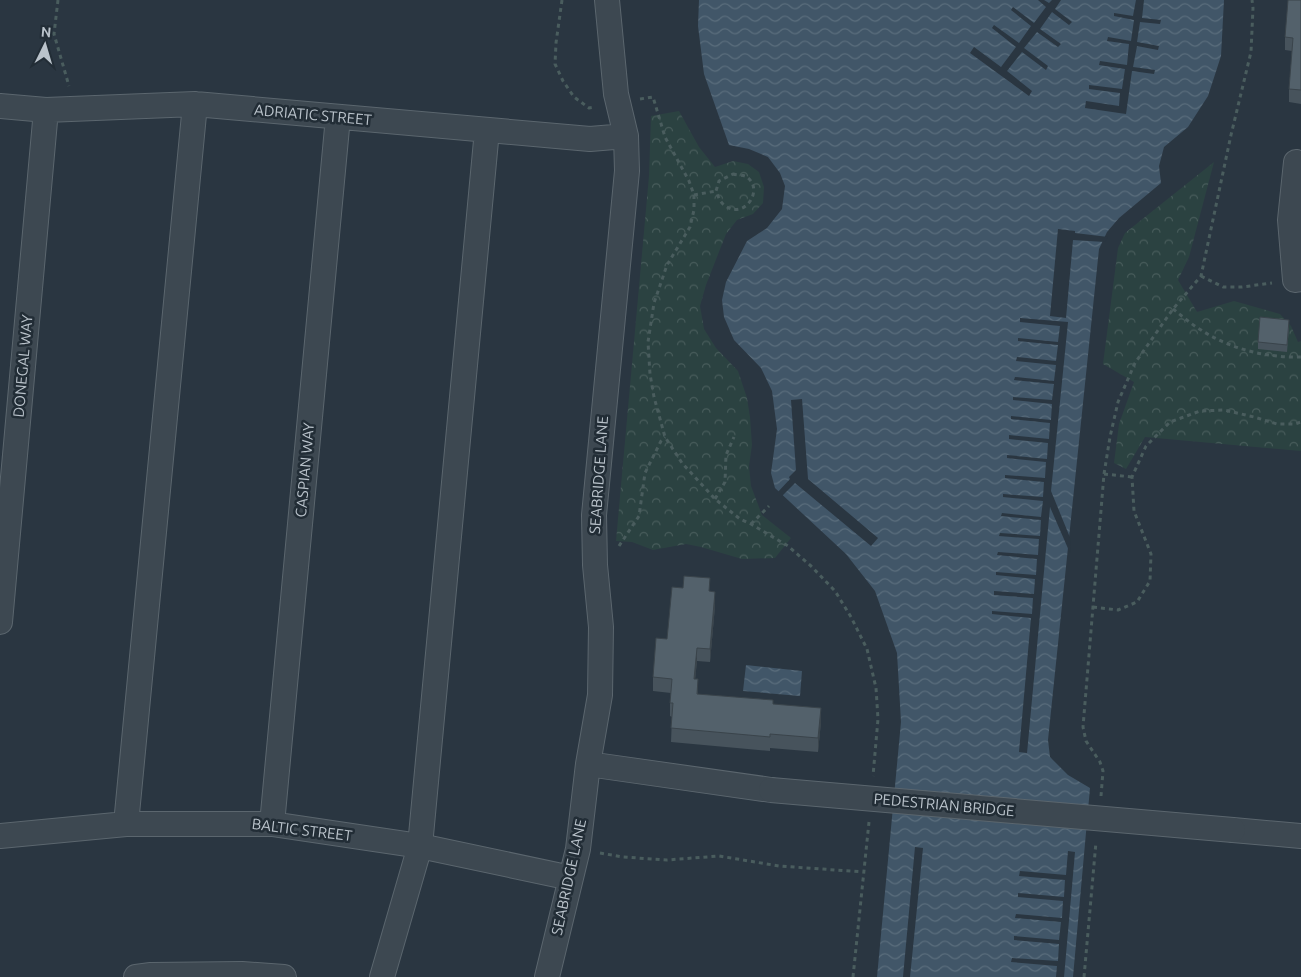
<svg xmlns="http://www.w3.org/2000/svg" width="1301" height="977" viewBox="0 0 1301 977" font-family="Ubuntu,sans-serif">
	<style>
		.park { fill: url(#park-crowns) }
		.water { fill: url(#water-waves) }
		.pier { fill: #2a3641 }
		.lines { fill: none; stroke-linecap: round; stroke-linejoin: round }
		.minor-casing { stroke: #5b666e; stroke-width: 26 }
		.path { stroke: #4a5d5e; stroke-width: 3; stroke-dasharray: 4 4; stroke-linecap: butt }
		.minor { stroke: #3d4851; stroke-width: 24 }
		.minor-bridge-casing { stroke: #5b666e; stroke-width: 26; stroke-linecap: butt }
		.minor-bridge { stroke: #3d4851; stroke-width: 24 }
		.wall { fill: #47535c }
		.shaded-wall { fill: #3a444b }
		.building { fill: #53616b; stroke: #3a444b }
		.labels { text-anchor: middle; stroke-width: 5; stroke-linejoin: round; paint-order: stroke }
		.street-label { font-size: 15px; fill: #bac3cb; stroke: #222d36 }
	</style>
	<defs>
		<pattern id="park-crowns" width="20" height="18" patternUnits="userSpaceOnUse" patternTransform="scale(1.25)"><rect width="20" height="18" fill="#2b4241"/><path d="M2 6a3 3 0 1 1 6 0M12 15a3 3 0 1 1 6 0" fill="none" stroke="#485c5b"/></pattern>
		<pattern id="water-waves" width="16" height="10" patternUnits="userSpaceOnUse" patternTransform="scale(1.25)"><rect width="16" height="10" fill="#415668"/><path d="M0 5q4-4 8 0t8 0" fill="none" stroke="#5a6d7c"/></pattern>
	</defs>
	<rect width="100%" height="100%" fill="#2a3641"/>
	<path class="park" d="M679 111 699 147 715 167 733 161 748 164 759 172 764 187 763 203 753 214 737 220 726 234 706 285 700 306 704 329 716 348 738 371 747 398 750 417 752 445 749 466 751 486 762 515 791 538 775 558 742 559 701 547 686 544 653 550 632 542 616 541 649 176 651 116Z
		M1214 162 1189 257 1178 280 1197 312 1234 301 1280 314 1291 326 1298 342 1301 341V451L1145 437 1126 469 1114 463 1119 424 1134 382 1103 364 1118 248 1125 233Z"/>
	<path class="water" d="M699 0H1224L1221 56 1208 96 1188 127 1164 147 1159 166 1161 183 1119 218 1107 232 1099 249 1048 740 1050 757 1068 775 1090 788 1073 977H877L901 722 897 653 875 591 846 554 775 488 771 473 777 429 772 391 761 368 734 340 724 317 722 300 726 282 747 241 767 228 782 209 785 186 780 173 768 157 749 149 729 145 704 74 698 26Z
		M746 665 802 671 800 696 743 691Z"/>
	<path class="pier" d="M1038 0H1044L1049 3 1052 0H1061L1055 9 1072 22 1069 25 1052 12 1040 29 1061 44 1058 47 1037 32 1024 48 1048 66 1046 70 1022 52 1007 71 1032 91 1029 96 970 53 974 47 1001 67 1016 47 992 28 994 25 1019 43 1031 26 1011 10 1013 7 1034 23 1046 7Z
		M1136 0H1144L1142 18 1161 20 1160 24 1140 22 1137 42 1159 46 1158 50 1137 46 1133 67 1155 70 1154 74 1132 71 1126 114 1085 108 1086 101 1119 106 1120 93 1089 89V85L1122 89 1125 69 1099 65 1100 61 1127 65 1129 44 1107 41 1108 37 1131 41 1134 20 1114 16V13L1133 16Z
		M1058 229 1075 231V233L1108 237 1105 242 1073 240 1066 318 1050 316Z
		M1020 318 1068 322 1051 491 1071 540 1070 553 1050 507 1027 753 1019 752 1031 618 992 614V611L1032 614 1033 598 994 595V591L1034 594 1035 579 996 575V572L1036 575 1037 559 997 555 998 552 1038 555 1039 539 999 536 1000 533 1040 536 1041 520 1001 516 1002 513 1041 517 1043 501 1003 497V494L1043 497 1044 482 1005 478V475L1045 478 1046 462 1007 458V455L1047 459 1048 443 1009 439V435L1049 439 1050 423 1011 419V416L1051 420 1052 404 1013 400V397L1052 400 1054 384 1014 380 1015 377 1054 381 1056 365 1016 361 1017 357 1056 361 1058 345 1018 341V338L1058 342 1060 326 1020 322Z
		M802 399 808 479 878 538 871 546 795 483 781 497 777 493 790 479 789 477 796 470 791 400Z
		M915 847 923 848 910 977H903Z
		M1068 851 1075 852 1064 977H1056L1057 966 1011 962 1012 958 1058 961 1059 944 1014 940V936L1059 940 1061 922 1015 918 1016 914 1062 918 1063 901 1018 897V893L1064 897 1065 880 1019 876 1020 871 1066 875Z"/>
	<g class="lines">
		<defs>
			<path id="minor" d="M0 106 46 110 195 104 590 139 626 136
				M1296 162 1290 220 1295 280 1301 279
				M0 622 46 110
				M588 764 771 790
				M126 824 195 104
				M272 824 338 117
				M1233 830 1301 836
				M0 836 126 824H272L420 846 571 878
				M136 977 151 975 242 974 284 977
				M382 977 420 846 487 130
				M547 977 578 849 588 764 600 695 601 627 595 565 594 515 627 171 626 136 616 94 607 0"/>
		</defs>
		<use href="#minor" class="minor-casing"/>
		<path class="path" d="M58 0 54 34 69 86
			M562 0 556 43 555 64 563 81 574 97 589 108 595 107
			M640 99 653 97 665 137 689 181 694 195V210L690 227 667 265 654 303 648 342 650 374 654 397 665 437 682 463 715 499 740 519 751 524 788 546 811 566 835 591 851 617 867 649 876 688 878 719 873 776
			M733 174C736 175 742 175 745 176 766 187 745 222 724 205 720 202 718 196 716 191L719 181Z
			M694 195 716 191
			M1201 276 1223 287H1242L1272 283
			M1173 309C1182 316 1191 324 1201 330 1230 349 1267 358 1301 357
			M1104 474 1132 477
			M715 499 725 482 726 455 734 437
			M751 524 769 506
			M619 546 639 516 645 473 661 441 665 437
			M1093 607 1118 610 1137 602 1150 581 1151 554 1134 511 1132 477 1146 446 1170 422 1200 411 1224 410 1254 417 1277 424H1295L1301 422
			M1101 796 1103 771 1100 762 1086 741 1083 727 1104 474 1110 437 1118 402 1135 363 1173 309 1201 276 1231 135 1251 52 1253 8 1252 0
			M600 853 623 857 667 860 719 856 779 866 864 872
			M853 977 869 822
			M1084 977 1096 842"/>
		<use href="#minor" class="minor"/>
		<defs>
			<path id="minor-bridge" d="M771 790 1233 830"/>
		</defs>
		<use href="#minor-bridge" class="minor-bridge-casing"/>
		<use href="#minor-bridge" class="minor-bridge"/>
	</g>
	<path class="wall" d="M1301 0V104L1289 102V89L1292 51 1285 50V37Z
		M1289 327 1287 352 1258 349V342Z
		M710 591 715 606 710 662 697 661 695 679 698 694 773 704 821 722 818 752 770 748V751L671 742 672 717 670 716V703L671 693 653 691V677L667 639Z"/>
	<path class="shaded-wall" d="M715 592V606L710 662V649Z
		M697 648V661L694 692V679Z
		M821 708V722L818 752V738Z"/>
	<path class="building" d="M1288 0H1301V90L1289 89 1293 38 1285 37Z
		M1260 317 1289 320 1287 345 1258 342Z
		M684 576 710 578 709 591 715 592 710 649 697 648 694 679H698L697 694 773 700V704L821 708 818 738 770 734V737L671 728 673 703H670L672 679 653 677 656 638 667 639 672 587 683 588Z"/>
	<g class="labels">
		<g class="street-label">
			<text transform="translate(313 115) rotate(5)" y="5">ADRIATIC STREET</text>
			<text transform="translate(23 366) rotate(-85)" y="5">DONEGAL WAY</text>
			<text transform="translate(305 470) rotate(-85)" y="5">CASPIAN WAY</text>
			<text transform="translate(599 475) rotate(-86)" y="5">SEABRIDGE LANE</text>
			<text transform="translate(944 805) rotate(5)" y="5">PEDESTRIAN BRIDGE</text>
			<text transform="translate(302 830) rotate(7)" y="5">BALTIC STREET</text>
			<text transform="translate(569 877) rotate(-78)" y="5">SEABRIDGE LANE</text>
		</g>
	</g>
	<g transform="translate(45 45) rotate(5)" stroke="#222d36" stroke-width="4" paint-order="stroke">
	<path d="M0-4L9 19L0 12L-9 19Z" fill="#bac3cb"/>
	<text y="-8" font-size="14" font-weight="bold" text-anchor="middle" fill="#bac3cb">N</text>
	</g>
</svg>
